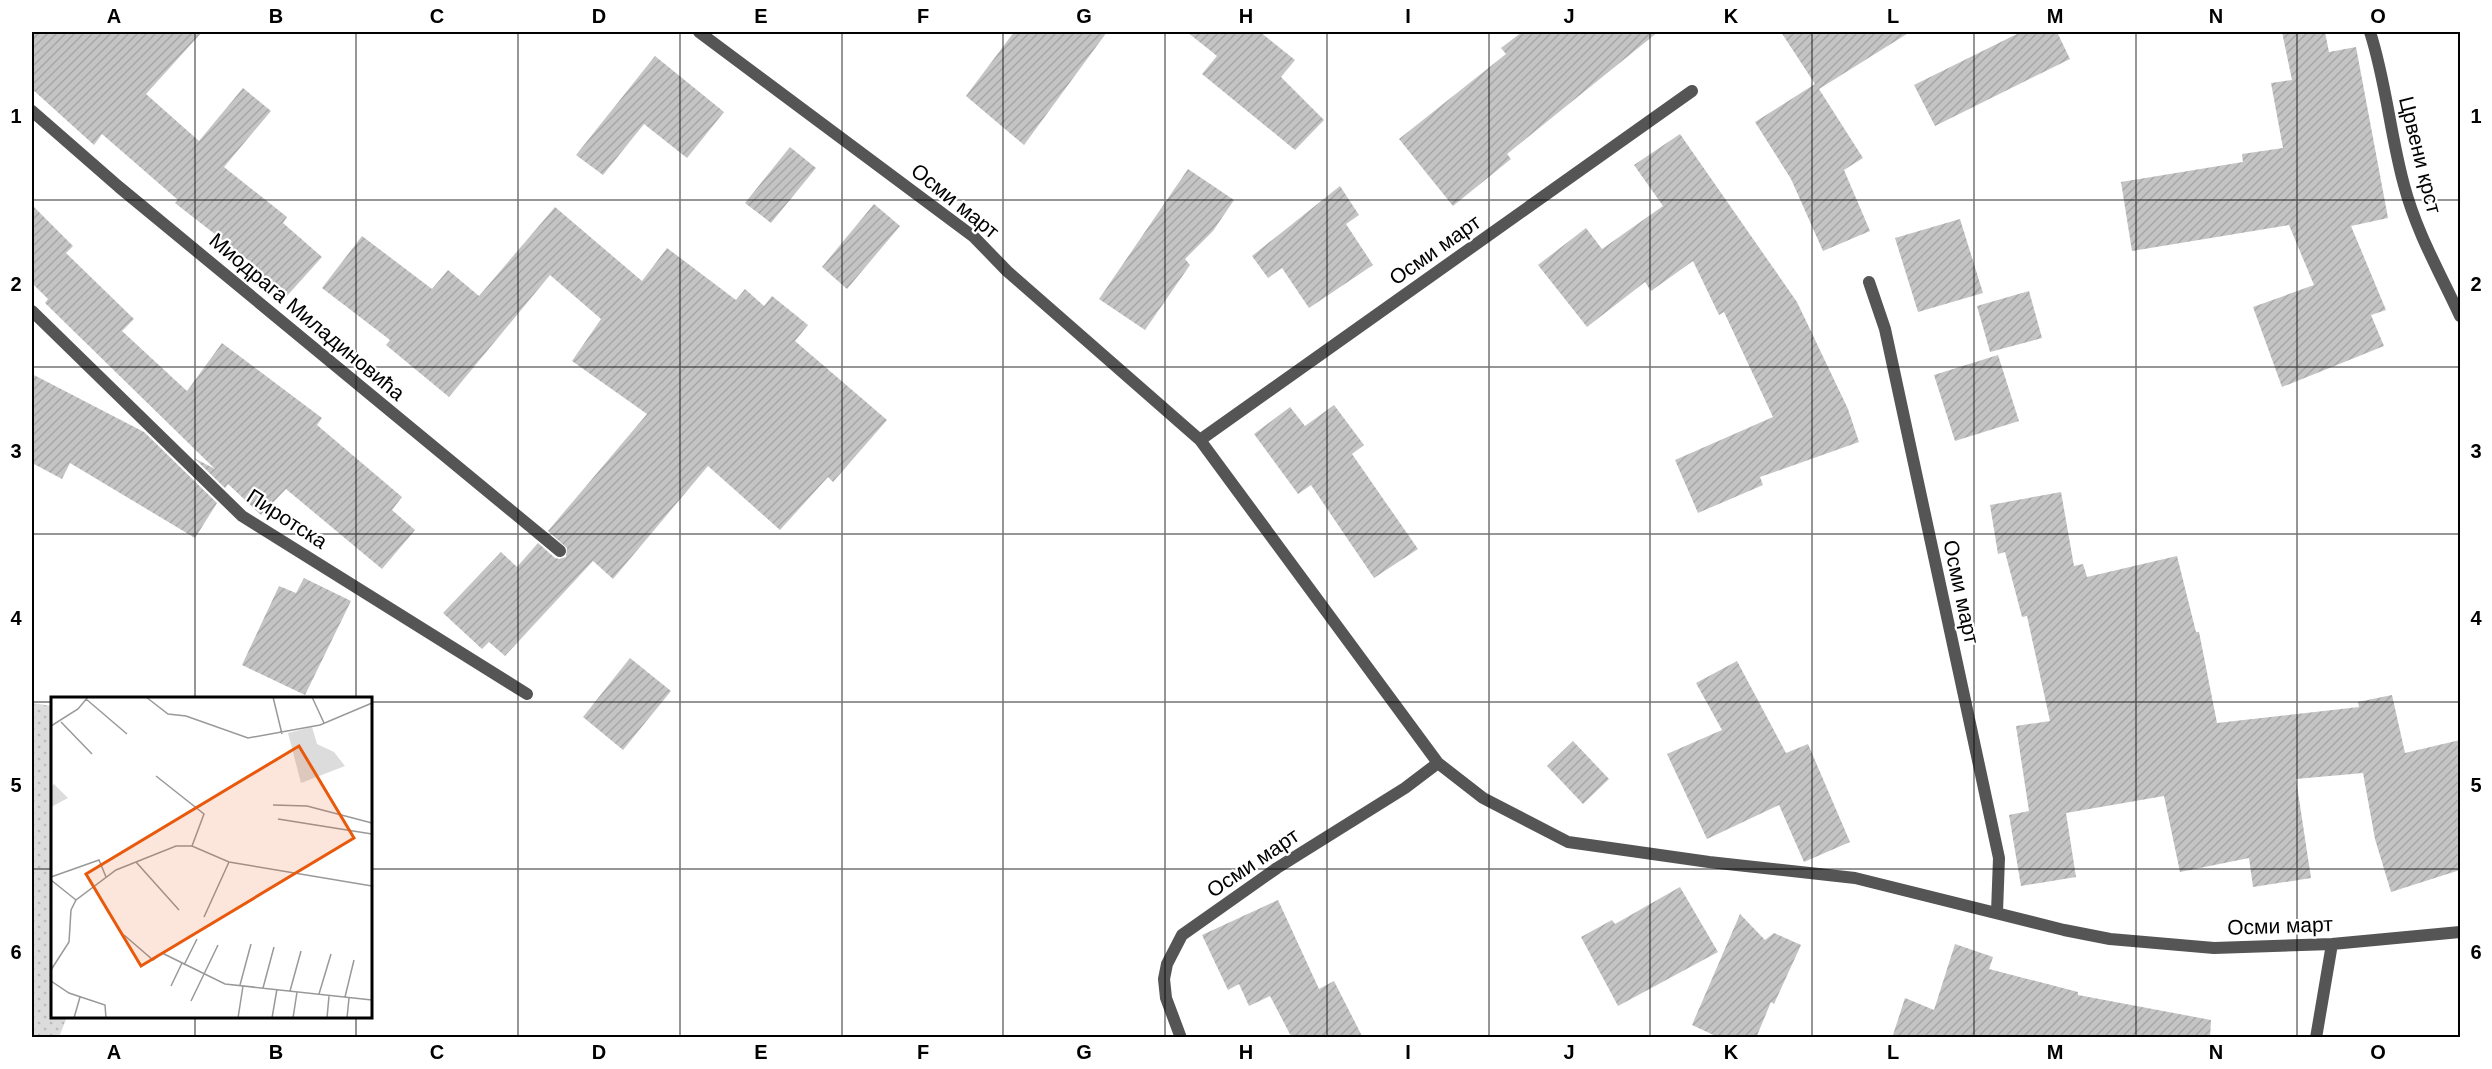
<svg xmlns="http://www.w3.org/2000/svg" width="2492" height="1069" viewBox="0 0 2492 1069" font-family="Arial,sans-serif">
	<style>
		.grass { fill: url(#grass-dots) }
		.building { fill: url(#building-hatch) }
		.lines { fill: none; stroke-linecap: round; stroke-linejoin: round }
		.street { stroke: #555; stroke-width: 12 }
		.grid { fill: none; stroke: #000; stroke-width: 1.5; stroke-opacity: 0.55 }
		.labels { text-anchor: middle; stroke-width: 4.5; stroke-linejoin: round; paint-order: stroke }
		.street-label { font-size: 21px; fill: #000; stroke: #fff }
		.inset-road { fill: none; stroke: #999; stroke-width: 1.5 }
		.view { fill: #e8590c; fill-opacity: 0.15; stroke: #e8590c; stroke-width: 3 }
		.inset-edge { fill: none; stroke: #000; stroke-width: 3 }
		.neatline { fill: none; stroke: #000; stroke-width: 2 }
		.grid-label { font-size: 20px; text-anchor: middle; font-weight: bold; fill: #000 }
	</style>
	<defs>
		<pattern id="grass-dots" width="8" height="8" patternUnits="userSpaceOnUse" patternTransform="scale(1.5)"><rect width="8" height="8" fill="#dcdcdc"/><path d="M2 2h.1M6 6h.1" fill="none" stroke="#bbb" stroke-width="1.8" stroke-linecap="round"/></pattern>
		<pattern id="building-hatch" width="6" height="6" patternUnits="userSpaceOnUse" patternTransform="scale(1.5)"><rect width="6" height="6" fill="#c4c4c4"/><path d="M-1 1l2-2M0 6l6-6M5 7l2-2" fill="none" stroke="#a7a7a7"/></pattern>
	</defs>
	<rect width="100%" height="100%" fill="#fff"/>
	<path class="grass" d="M32 703 52 706V1016L67 1017 59 1037H32Z"/>
	<path class="building" d="M32 32H202L146 94 199 141 243 88 271 111 224 167 287 217 283 223 322 257 286 297 255 269 257 267 175 203 178 200 102 134 94 145 32 89Z
		M1014 32H1107L1024 145 966 96Z
		M1187 32H1260L1295 60 1281 77 1324 120 1295 150 1202 74 1217 56Z
		M1522 32H1658L1507 154 1511 159 1453 206 1399 139 1506 54 1501 48Z
		M1781 32H1910L1819 89 1863 158 1844 170 1870 231 1823 251 1791 179 1755 122 1815 84Z
		M2021 32H2057L2070 59 1935 126 1914 85Z
		M2282 32H2325L2329 52 2356 47 2388 218 2351 226 2386 310 2371 315 2384 346 2282 387 2253 307 2314 285 2289 225 2132 251 2121 182 2243 162 2242 154 2283 148 2271 83 2292 80Z
		M655 56 724 112 687 158 644 124 603 175 576 155Z
		M1680 134 1797 302 1848 409 1859 442 1760 477 1763 485 1698 513 1675 460 1773 417 1724 312 1719 315 1693 261 1651 291 1645 282 1587 327 1538 265 1586 228 1602 249 1663 206 1634 165Z
		M790 147 816 168 771 223 745 203Z
		M1188 169 1234 200 1213 231 1185 259 1190 265 1145 330 1099 299Z
		M1340 186 1359 215 1346 224 1373 265 1309 308 1282 268 1268 278 1252 256Z
		M874 204 900 226 847 289 822 267Z
		M32 205 73 246 66 253 134 319 122 331 187 391 222 343 322 418 317 425 402 497 392 510 415 530 382 569 286 489 261 515 228 484 225 488 194 458 215 469 45 303 48 299 34 285 32 287Z
		M555 207 642 281 667 248 736 300 745 289 764 306 772 296 808 325 795 341 887 420 833 482 828 477 780 530 708 466 613 579 593 561 505 656 489 642 482 649 443 613 501 552 517 567 538 543 555 558 559 559 566 557 567 548 548 531 647 414 572 361 601 319 550 275 449 397 386 345 390 340 322 288 362 236 432 289 448 270 479 296Z
		M1960 219 1983 293 1918 312 1895 238Z
		M2029 291 2042 338 1990 352 1977 306Z
		M1998 355 2019 421 1955 441 1934 375Z
		M32 374 144 432 217 503 195 538 70 463 62 479 32 463Z
		M1334 405 1364 445 1352 454 1418 549 1374 578 1311 485 1298 494 1254 434 1290 407 1305 426Z
		M2061 492 2074 566 2083 564 2087 577 2177 556 2196 632H2199L2217 723 2359 707 2358 702 2392 695 2405 753 2460 740V870L2391 892 2375 839 2363 773 2296 779 2311 878 2253 887 2249 858 2180 872 2164 796 2066 813 2076 877 2021 886 2009 815 2029 811 2016 726 2050 721 2027 616 2022 617 2005 552 1998 554 1990 505Z
		M304 578 351 601 305 695 242 665 279 586 296 593Z
		M630 658 671 691 623 750 583 717Z
		M1737 661 1786 753 1808 744 1850 842 1804 862 1779 805 1707 839 1667 754 1722 730 1696 683Z
		M1573 741 1609 779 1583 804 1547 766Z
		M1680 887 1718 952 1618 1006 1581 937 1612 920 1615 924Z
		M1278 900 1319 989 1334 981 1363 1038H1292L1270 996 1249 1006 1239 984 1228 990 1202 935Z
		M1740 914 1765 940 1774 933 1801 945 1774 1004 1771 1002 1756 1038H1720L1692 1025Z
		M1955 944 1993 957 1989 969 2078 992V995L2211 1020 2210 1038H1892L1905 998 1934 1010Z"/>
	<g class="lines">
		<path class="street" d="M699 32 974 237 1007 271 1200 440 1438 763 1483 798 1568 842 1709 862 1855 878 2064 930 2110 939 2214 948 2332 944 2460 932
			M2370 32C2386 81 2390 134 2404 185 2416 231 2440 273 2460 316
			M32 111 119 187 560 551
			M1869 282 1885 329 1999 858 1997 912
			M32 311 242 516 527 694
			M1200 440 1692 91
			M1181 1038 1166 998 1164 979 1167 964 1182 935 1277 868 1405 788 1438 763
			M2316 1038 2332 944"/>
	</g>
	<path class="grid" d="M195 32V698M356 32V698M518 32V1038M680 32V1038M842 32V1038M1003 32V1038M1165 32V1038M1327 32V1038M1489 32V1038M1650 32V1038M1812 32V1038M1974 32V1038M2136 32V1038M2297 32V1038M32 200H2460M32 367H2460M32 534H2460M32 702H52M370 702H2460M32 869H52M370 869H2460M195 1016V1038M356 1016V1038"/>
	<g class="labels">
		<g class="street-label">
			<text transform="translate(2420 155) rotate(76)" y="7">Црвени крст</text>
			<text transform="translate(955 201) rotate(39)" y="7">Осми март</text>
			<text transform="translate(1435 250) rotate(-35)" y="7">Осми март</text>
			<text transform="translate(307 317) rotate(40)" y="7">Миодрага Миладиновића</text>
			<text transform="translate(287 519) rotate(33)" y="7">Пиротска</text>
			<text transform="translate(1961 592) rotate(78)" y="7">Осми март</text>
			<text transform="translate(1253 863) rotate(-34)" y="7">Осми март</text>
			<text transform="translate(2280 926) rotate(-2)" y="7">Осми март</text>
		</g>
	</g>
	<g transform="translate(51 697)">
		<rect width="321" height="321" fill="#fff"/>
		<path d="M261 30 266 47 283 55 294 69 250 86 237 36ZM3 87 17 101 0 110V90Z" fill="#dcdcdc"/>
		<path class="inset-road" d="M95 0 117 17 135 19 197 41 269 28 321 6M222 0 231 37M261 0 273 26M35 2 76 37M10 25 41 57M0 29 27 12 37 0M105 79 153 117 141 149M222 108 256 109 321 126M227 122 321 137M85 165 128 213M0 180 48 163 55 180M0 183 25 203M153 220 178 165M73 238 102 263 111 256 174 287 321 303M133 268 146 242M0 273 18 245 20 213 25 203 65 173 125 149H141L178 165 321 189M0 284 18 296 54 308 55 321M189 288 200 247M120 289 131 266M212 291 223 250M239 294 250 254M268 297 280 257M294 300 303 263M140 304 167 248M23 321 29 300M187 321 192 289M221 321 226 292M242 321 246 295M276 321 278 299M296 321 298 301"/>
		<path class="view" d="M248 49 303 141 90 269 35 177Z"/>
		<rect width="321" height="321" class="inset-edge"/>
	</g>
	<rect width="2492" height="1069" fill="none" stroke="#ffffff" stroke-width="66"/>
	<rect x="33" y="33" width="2426" height="1003" class="neatline"/>
	<g class="grid-label">
		<text x="114" y="23">A</text>
		<text x="276" y="23">B</text>
		<text x="437" y="23">C</text>
		<text x="599" y="23">D</text>
		<text x="761" y="23">E</text>
		<text x="923" y="23">F</text>
		<text x="1084" y="23">G</text>
		<text x="1246" y="23">H</text>
		<text x="1408" y="23">I</text>
		<text x="1569" y="23">J</text>
		<text x="1731" y="23">K</text>
		<text x="1893" y="23">L</text>
		<text x="2055" y="23">M</text>
		<text x="2216" y="23">N</text>
		<text x="2378" y="23">O</text>
		<text x="16" y="123">1</text>
		<text x="2476" y="123">1</text>
		<text x="16" y="291">2</text>
		<text x="2476" y="291">2</text>
		<text x="16" y="458">3</text>
		<text x="2476" y="458">3</text>
		<text x="16" y="625">4</text>
		<text x="2476" y="625">4</text>
		<text x="16" y="792">5</text>
		<text x="2476" y="792">5</text>
		<text x="16" y="959">6</text>
		<text x="2476" y="959">6</text>
		<text x="114" y="1059">A</text>
		<text x="276" y="1059">B</text>
		<text x="437" y="1059">C</text>
		<text x="599" y="1059">D</text>
		<text x="761" y="1059">E</text>
		<text x="923" y="1059">F</text>
		<text x="1084" y="1059">G</text>
		<text x="1246" y="1059">H</text>
		<text x="1408" y="1059">I</text>
		<text x="1569" y="1059">J</text>
		<text x="1731" y="1059">K</text>
		<text x="1893" y="1059">L</text>
		<text x="2055" y="1059">M</text>
		<text x="2216" y="1059">N</text>
		<text x="2378" y="1059">O</text>
	</g>
</svg>
